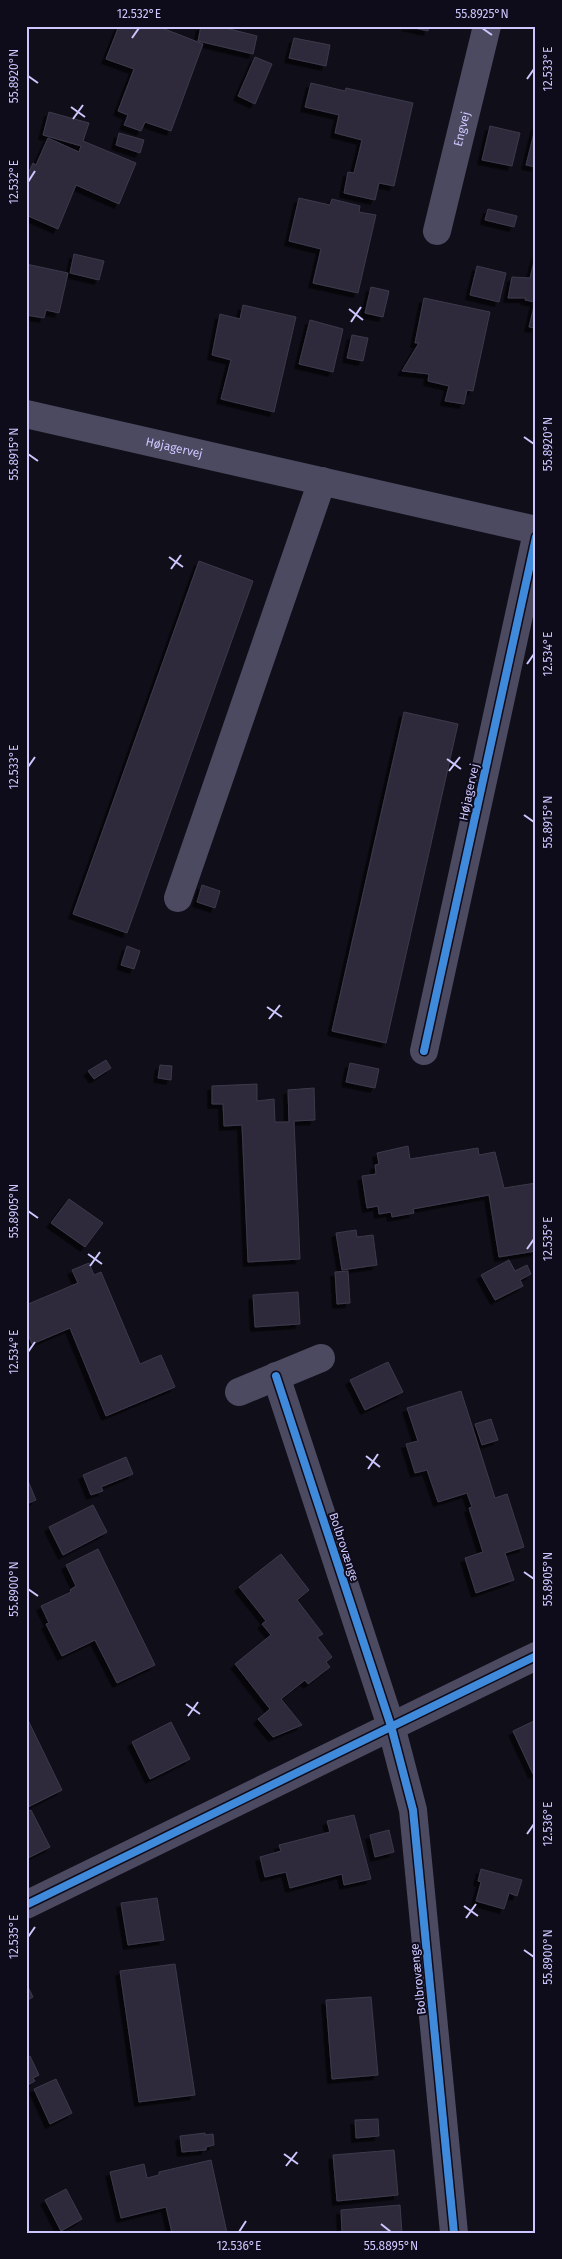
<svg xmlns="http://www.w3.org/2000/svg" width="562" height="2259" viewBox="0 0 562 2259" font-family="'Fira Sans',sans-serif">
	<style>
		.building { fill: #2e2b3b; stroke: #3c394c; filter: url(#shadow) }
		.lines { fill: none; stroke-linecap: round; stroke-linejoin: round }
		.minor { stroke: #4b4a61; stroke-width: 28 }
		.cycleway-casing { stroke: #0e0b1b; stroke-width: 11 }
		.cycleway { stroke: #408adc; stroke-width: 8 }
		.ticks { fill: none; stroke: #ccc7fe; stroke-width: 2 }
		.labels { text-anchor: middle; stroke-width: 4; stroke-linejoin: round; paint-order: stroke }
		.street-label { font-size: 12px; fill: #ccc7fe; stroke: #0e0b1b }
		.neatline { fill: none; stroke: #ccc7fe; stroke-width: 2 }
		.ticks-label { font-size: 12px; text-anchor: middle; fill: #ccc7fe }
	</style>
	<defs>
		<filter id="shadow"><feDropShadow dx="-4.5" dy="4.5" stdDeviation="0" flood-color="#0009"/></filter>
	</defs>
	<rect width="100%" height="100%" fill="#100e18"/>
	<path class="building" d="M119 26H157L203 44 171 131 145 122 141 131 124 125 128 115 118 111 134 69 106 59Z
		M201 26H218L257 36 253 54 198 41Z
		M406 26H429L428 31Z
		M294 38 330 45 326 66 289 58Z
		M255 57 272 64 255 104 238 96Z
		M311 83 345 91 346 88 413 103 394 186 379 183 375 200 344 193 348 172 354 173 362 140 335 133 339 115 305 107Z
		M49 112 89 123 83 141 136 163 119 204 76 185 58 229 26 215 28 188 26 187V178L33 163 36 165 48 138 79 152 81 146 43 135Z
		M536 125V167L526 165Z
		M490 126 520 133 512 166 482 160Z
		M119 133 144 140 140 153 116 145Z
		M299 198 330 205 332 199 360 206 359 212 376 215 358 293 313 283 321 249 289 241Z
		M488 209 517 216 514 227 485 220Z
		M74 254 104 261 99 280 70 273Z
		M536 254V328L529 327 535 302 525 300 526 298H508L512 277 530 278Z
		M26 264 68 273 59 313 46 310 44 318 26 315Z
		M477 266 506 273 499 302 470 295Z
		M371 287 389 291 383 317 365 313Z
		M424 298 490 312 473 391 467 390 464 404 445 401 449 386 428 381 429 374 402 371 419 343H415Z
		M243 305 296 317 274 412 221 399 231 360 212 355 220 314 240 319Z
		M310 320 343 329 333 372 299 364Z
		M352 335 368 338 363 361 347 358Z
		M199 561 253 581 127 933 73 914Z
		M404 712 458 724 386 1043 332 1031Z
		M202 885 220 891 215 908 197 902Z
		M127 946 140 951 134 969 121 965Z
		M106 1060 111 1068 94 1079 88 1071Z
		M350 1063 379 1069 375 1088 346 1082Z
		M160 1065 172 1066 171 1080 158 1078Z
		M257 1084V1101L274 1099 275 1122H289L288 1090 314 1088 315 1120 294 1121 300 1259 248 1262 242 1125 224 1126 223 1104H212V1086Z
		M408 1146 410 1159 478 1148 479 1155 495 1152 504 1188 536 1183V1251L499 1257 489 1195 413 1209 414 1213 392 1217 391 1212 379 1214 378 1206 367 1208 362 1176 376 1174 375 1165 379 1164 377 1153Z
		M69 1199 103 1223 85 1247 51 1223Z
		M356 1230 357 1237 373 1235 377 1265 342 1270 336 1233Z
		M509 1260 515 1271 527 1265 531 1274 520 1280 523 1286 495 1300 481 1275Z
		M89 1263 94 1275 101 1272 140 1364 161 1355 175 1387 106 1416 70 1328 32 1344 26 1329V1305L78 1283 72 1270Z
		M348 1271 350 1303 337 1304 335 1272Z
		M298 1292 300 1324 255 1327 253 1295Z
		M388 1362 403 1392 365 1410 350 1380Z
		M461 1391 495 1498 507 1494 524 1547 505 1553 514 1580 476 1593 465 1558 483 1552 469 1508 472 1507 467 1493 438 1502 427 1470 415 1473 406 1444 418 1441 407 1408Z
		M491 1419 498 1440 482 1445 475 1424Z
		M126 1457 133 1474 101 1487 103 1491 91 1495 83 1475Z
		M26 1476 36 1500 26 1504Z
		M93 1505 107 1532 63 1555 49 1527Z
		M98 1549 155 1665 117 1683 95 1640 62 1656 46 1624 49 1623 41 1606 71 1592 70 1590 76 1586 66 1565Z
		M281 1554 309 1590 297 1600 323 1634 317 1637 332 1657 326 1662 330 1667 308 1684 305 1680 281 1699 302 1725 273 1737 258 1719 270 1709 235 1664 271 1635 262 1624 266 1621 239 1587Z
		M26 1716 62 1790 26 1808Z
		M536 1720V1773L533 1774 513 1731Z
		M171 1722 190 1759 150 1779 132 1742Z
		M31 1810 50 1847 26 1859V1812Z
		M354 1815 371 1879 344 1885 342 1874 290 1888 286 1872 265 1877 260 1857 281 1851 279 1845 330 1832 327 1821Z
		M389 1830 394 1852 375 1857 370 1835Z
		M481 1869 522 1880 517 1896 509 1893 504 1909 476 1901 481 1882 478 1881Z
		M157 1898 164 1940 128 1945 121 1903Z
		M175 1964 195 2095 139 2102 120 1971Z
		M26 1983 33 1997 26 2001Z
		M371 1997 378 2075 332 2079 326 2000Z
		M30 2056 39 2075 33 2078 35 2081 26 2086V2058Z
		M56 2079 72 2113 50 2124 34 2089Z
		M378 2119 379 2136 356 2138 355 2120Z
		M205 2133V2135L213 2134 214 2145 206 2147V2150L182 2152 180 2136Z
		M394 2150 398 2195 337 2201 333 2155Z
		M211 2160 227 2233H172L166 2207 121 2218 110 2172 144 2164 147 2178 159 2175V2172Z
		M66 2189 82 2219 61 2231 45 2200Z
		M400 2205 402 2233H342L341 2210Z"/>
	<g class="lines">
		<g class="minor">
			<path id="s1" d="M437 231 487 26"/>
			<path id="s2" d="M26 414 536 530"/>
			<path d="M178 898 322 481"/>
			<path d="M424 1051 536 537"/>
			<path d="M276 1376 391 1726 413 1810 454 2233"/>
			<path d="M239 1392 321 1358"/>
			<path d="M26 1905 536 1656"/>
		</g>
		<defs>
			<path id="cycleway" d="M424 1051 536 537
				M276 1376 391 1726 413 1810 454 2233
				M26 1905 536 1656"/>
		</defs>
		<use href="#cycleway" class="cycleway-casing"/>
		<use href="#cycleway" class="cycleway"/>
	</g>
	<path class="ticks" d="M482 28 492 35M132 38 139 28M28 76 38 83M527 79 534 69M71 107 85 117M73 119 83 105M28 182 35 171M349 309 363 320M351 322 361 307M524 437 534 444M28 454 38 461M169 557 183 567M171 569 181 555M527 664 534 654M447 759 461 769M28 767 35 757M449 771 460 757M524 815 534 822M267 1007 282 1017M269 1019 280 1005M28 1211 38 1218M527 1249 534 1239M88 1254 102 1264M90 1266 100 1252M28 1352 35 1342M366 1456 380 1467M368 1469 378 1454M524 1572 534 1579M28 1589 38 1596M186 1704 200 1714M188 1716 198 1702M527 1834 534 1824M464 1906 478 1916M466 1918 476 1904M28 1937 35 1927M524 1950 534 1957M284 2154 298 2164M286 2166 297 2152M381 2224 391 2232M239 2232 246 2221"/>
	<g class="labels">
		<g class="street-label">
			<text dy="4" stroke="none"><textPath href="#s1" startOffset="105">Engvej</textPath></text>
			<text dy="4" stroke="none"><textPath href="#s2" startOffset="152">Højagervej</textPath></text>
			<text transform="translate(469 792) rotate(-78)" y="4">Højagervej</text>
			<text transform="translate(344 1547) rotate(72)" y="4">Bolbrovænge</text>
			<text transform="translate(418 1979) rotate(-96)" y="4">Bolbrovænge</text>
		</g>
	</g>
	<rect width="562" height="2259" fill="none" stroke="#0e0b1b" stroke-width="55"/>
	<rect x="28" y="28" width="506" height="2204" class="neatline"/>
	<g class="ticks-label">
		<text x="139" y="18">12.532°E</text>
		<text x="482" y="18">55.8925°N</text>
		<text transform="translate(548 69) rotate(-90)" y="4">12.533°E</text>
		<text transform="translate(14 76) rotate(-90)" y="4">55.8920°N</text>
		<text transform="translate(14 182) rotate(-90)" y="4">12.532°E</text>
		<text transform="translate(548 444) rotate(-90)" y="4">55.8920°N</text>
		<text transform="translate(14 454) rotate(-90)" y="4">55.8915°N</text>
		<text transform="translate(548 654) rotate(-90)" y="4">12.534°E</text>
		<text transform="translate(14 767) rotate(-90)" y="4">12.533°E</text>
		<text transform="translate(548 822) rotate(-90)" y="4">55.8915°N</text>
		<text transform="translate(14 1211) rotate(-90)" y="4">55.8905°N</text>
		<text transform="translate(548 1239) rotate(-90)" y="4">12.535°E</text>
		<text transform="translate(14 1352) rotate(-90)" y="4">12.534°E</text>
		<text transform="translate(548 1579) rotate(-90)" y="4">55.8905°N</text>
		<text transform="translate(14 1589) rotate(-90)" y="4">55.8900°N</text>
		<text transform="translate(548 1824) rotate(-90)" y="4">12.536°E</text>
		<text transform="translate(14 1937) rotate(-90)" y="4">12.535°E</text>
		<text transform="translate(548 1957) rotate(-90)" y="4">55.8900°N</text>
		<text x="239" y="2250">12.536°E</text>
		<text x="391" y="2250">55.8895°N</text>
	</g>
</svg>
